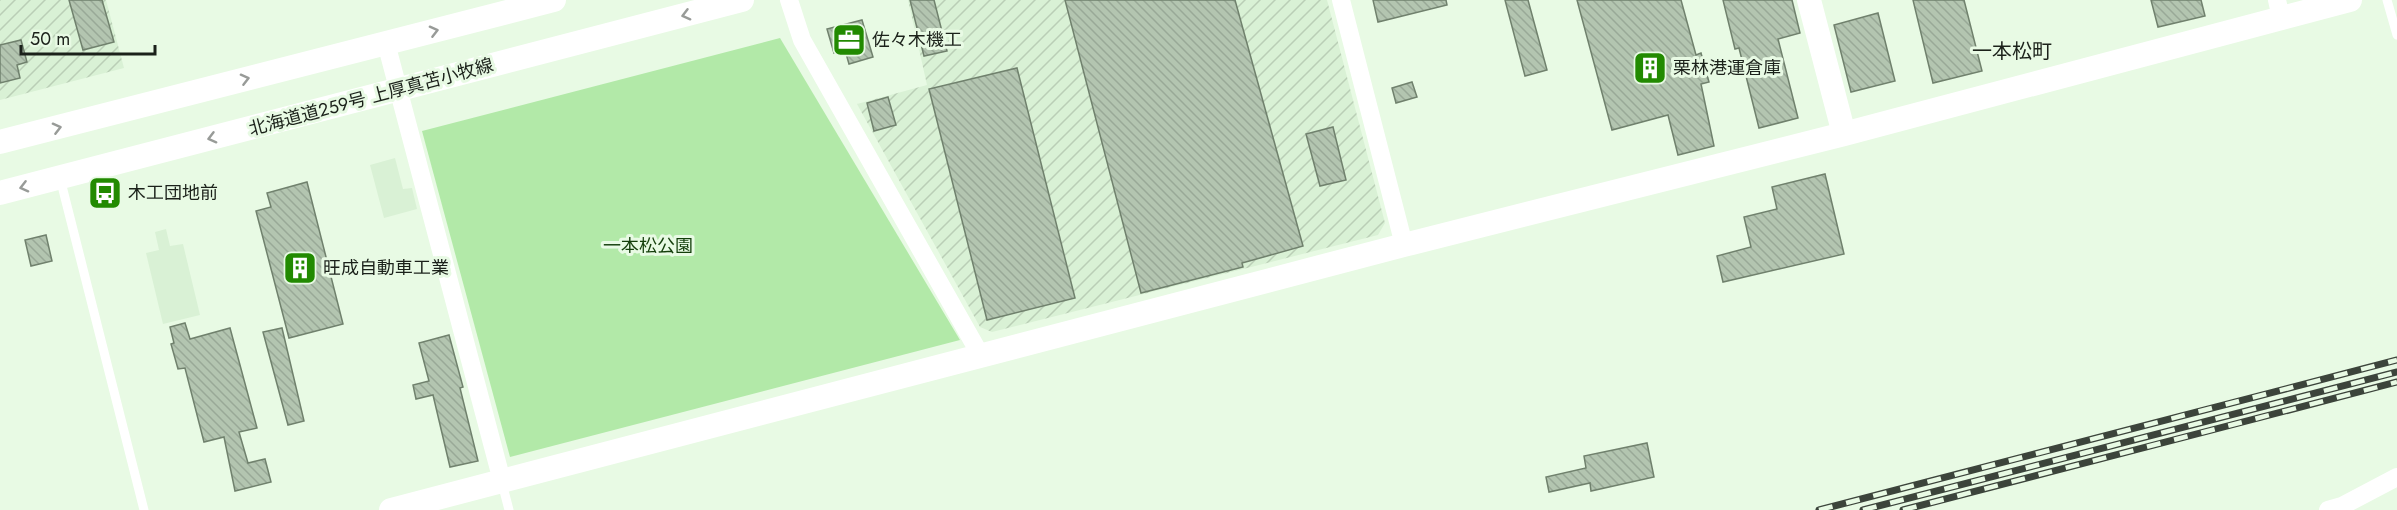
<svg xmlns="http://www.w3.org/2000/svg" width="2397" height="510" viewBox="0 0 2397 510" font-family="Jost,'Noto Sans JP',sans-serif">
	<style>
		.built { fill: #d9f1d5 }
		.industrial { fill: url(#industrial-furrows) }
		.green { fill: #b2e9a8 }
		.building { fill: url(#building-back-hatch); stroke: #70816d; stroke-width: 1.5 }
		.lines { fill: none; stroke-linecap: round; stroke-linejoin: round }
		.lane { stroke: #fff; stroke-width: 9 }
		.street { stroke: #fff; stroke-width: 18 }
		.secondary { stroke: #fff; stroke-width: 24 }
		.rail-casing { stroke: #3c443b; stroke-width: 7 }
		.rail { stroke: #e8fae4; stroke-width: 4.5; stroke-dasharray: 14; stroke-linecap: butt }
		.oneway { stroke: #989b98 }
		.labels { text-anchor: middle; stroke-width: 6; stroke-linejoin: round; paint-order: stroke }
		.poi-label { font-size: 18px; fill: #1b211a; stroke: #e8fae4; text-anchor: start }
		.street-label { font-size: 18px; fill: #1b211a; stroke: #e8fae4 }
		.park-label { font-size: 18px; fill: #133e0a; stroke: #e8fae4 }
		.neighbourhood-label { font-size: 20px; fill: #1b211a; stroke: #e8fae4 }
	</style>
	<defs>
		<pattern id="industrial-furrows" width="10" height="10" patternUnits="userSpaceOnUse" patternTransform="scale(1.5)"><rect width="10" height="10" fill="#d9f1d5"/><path d="M-1 1l2-2M0 10L10 0M9 11l2-2" fill="none" stroke="#baceb6"/></pattern>
		<pattern id="building-back-hatch" width="6" height="6" patternUnits="userSpaceOnUse" patternTransform="scale(1.5)"><rect width="6" height="6" fill="#b3c5b0"/><path d="M-1 5l2 2M0 0l6 6M5-1l2 2" fill="none" stroke="#99a997"/></pattern>
	</defs>
	<rect width="100%" height="100%" fill="#e8fae4"/>
	<path class="built" d="M395 158 403 189 412 188 417 209 384 218 370 165Z
		M166 229 170 246 183 244 200 315 163 324 146 253 159 250 155 232Z"/>
	<path class="industrial" d="M0 0H106L124 68 0 100Z
		M908 0H1327L1385 223 1378 235 992 332 980 327 857 104 927 85Z"/>
	<path class="green" d="M780 38 960 340 510 457 422 131Z"/>
	<path class="building" d="M69 0H102L114 42 83 50Z
		M910 0H934L947 51 924 56Z
		M1065 0H1235L1303 246 1242 263 1243 267 1141 293Z
		M1373 0H1446L1447 5 1378 22Z
		M1505 0H1528L1547 70 1525 76Z
		M1577 0H1681L1696 55 1701 53 1709 82 1701 84 1714 146 1678 155 1668 115 1612 130Z
		M1723 0H1792L1800 33 1778 39 1798 118 1759 128 1739 48 1735 49Z
		M1913 0H1964L1982 71 1933 83Z
		M2151 0H2201L2205 16 2158 27Z
		M1878 13 1895 81 1851 92 1834 25Z
		M862 20 873 57 849 64 845 50 834 53 827 29Z
		M21 40 27 62 17 65 20 78 0 83V45Z
		M1017 68 1075 298 987 320 929 89Z
		M1412 82 1417 97 1396 103 1392 88Z
		M888 97 896 125 874 131 867 103Z
		M1333 127 1346 180 1320 186 1306 134Z
		M1825 174 1844 254 1723 282 1717 256 1751 247 1744 217 1777 209 1772 187Z
		M307 182 343 324 289 338 256 211 271 207 267 193Z
		M46 235 52 261 31 266 25 240Z
		M185 323 190 339 230 328 257 428 239 432 248 463 265 459 271 482 235 491 224 437 204 442 185 368 178 369 171 344 174 343 170 327Z
		M282 328 304 421 288 425 263 332Z
		M449 335 463 387 460 388 478 461 450 467 433 395 416 399 413 385 429 381 419 343Z
		M1647 443 1654 477 1591 491 1590 483 1549 492 1546 477 1586 468 1584 456Z"/>
	<g class="lines">
		<path class="lane" d="M2387 0 2397 35
			M60 178 144 510
			M502 483 509 510"/>
		<path class="street" d="M789 0 802 40 981 356
			M1341 0 1404 245
			M2277 0 2281 18
			M386 43 502 481
			M2328 510 2342 506 2397 477"/>
		<path class="secondary" d="M1809 0 1844 134
			M0 142 554 0
			M0 193 742 0
			M391 510 1404 245 1844 134 2350 0"/>
		<defs>
			<path id="rail" d="M1819 510 2397 360
				M1863 510 2397 372
				M1903 510 2397 382"/>
		</defs>
		<use href="#rail" class="rail-casing"/>
		<use href="#rail" class="rail"/>
	</g>
	<defs><path id="oneway-chevron" d="M-2-3.5L2.5 0L-2 3.5" fill="none" stroke-width="1.6" stroke-linecap="round" stroke-linejoin="round" transform="scale(1.5)"/></defs>
	<g class="oneway">
		<use href="#oneway-chevron" transform="translate(686 15) rotate(165)"/>
		<use href="#oneway-chevron" transform="translate(434 31) rotate(-14)"/>
		<use href="#oneway-chevron" transform="translate(245 79) rotate(-14)"/>
		<use href="#oneway-chevron" transform="translate(57 128) rotate(-14)"/>
		<use href="#oneway-chevron" transform="translate(212 138) rotate(165)"/>
		<use href="#oneway-chevron" transform="translate(24 187) rotate(166)"/>
	</g>
	<defs>
		<symbol id="office-square" viewBox="-11 -11 22 22"><rect x="-9" y="-9" width="18" height="18" rx="4" fill="#228a01" stroke="#e8fae4"/><path d="M-6-3h4V-5.5h4V-3h4V5H-6ZM-1-4.5V-3h2v-1.5ZM-6 0V1H6V0Z" fill="#fff"/></symbol>
		<symbol id="building-square" viewBox="-11 -11 22 22"><rect x="-9" y="-9" width="18" height="18" rx="4" fill="#228a01" stroke="#e8fae4"/><path d="M-4-6H4V6H1V3H-1V6H-4ZM-2.5-4.3h1.7v1.8h-1.7ZM.8-4.3h1.7v1.8H.8ZM-2.5-1h1.7V.8h-1.7ZM.8-1h1.7V.8H.8Z" fill="#fff"/></symbol>
		<symbol id="bus-square" viewBox="-11 -11 22 22"><rect x="-9" y="-9" width="18" height="18" rx="4" fill="#228a01" stroke="#e8fae4"/><path d="M-5-6H5V4H4V6H2V4H-2V6H-4V4H-5ZM-3.5-4V0h7V-4ZM-3.5 1.2v1.5H-2V1.2ZM2 1.2v1.5H3.5V1.2Z" fill="#fff"/></symbol>
	</defs>
	<g fill-rule="evenodd">
		<use href="#office-square" x="830" y="21" width="38" height="38"/>
		<use href="#building-square" x="1631" y="49" width="38" height="38"/>
		<use href="#bus-square" x="86" y="174" width="38" height="38"/>
		<use href="#building-square" x="281" y="249" width="38" height="38"/>
	</g>
	<g class="labels">
		<g class="poi-label">
			<text x="872" y="46">佐々木機工</text>
			<text x="1673" y="74">栗林港運倉庫</text>
			<text x="128" y="199">木工団地前</text>
			<text x="323" y="274">旺成自動車工業</text>
		</g>
		<g class="street-label">
			<text transform="translate(371 97) rotate(-15)" y="6">北海道道259号 上厚真苫小牧線</text>
		</g>
		<g class="park-label">
			<text x="648" y="252">一本松公園</text>
		</g>
		<g class="neighbourhood-label">
			<text x="2012" y="58">一本松町</text>
		</g>
	</g>
	<path d="M21 45v9h134v-9" fill="none" stroke="#1b211a" stroke-width="3"/>
	<text x="30" y="45" font-size="18" fill="#1b211a" stroke="#e8fae4" stroke-width="4.5" paint-order="stroke">50 m</text>
</svg>
